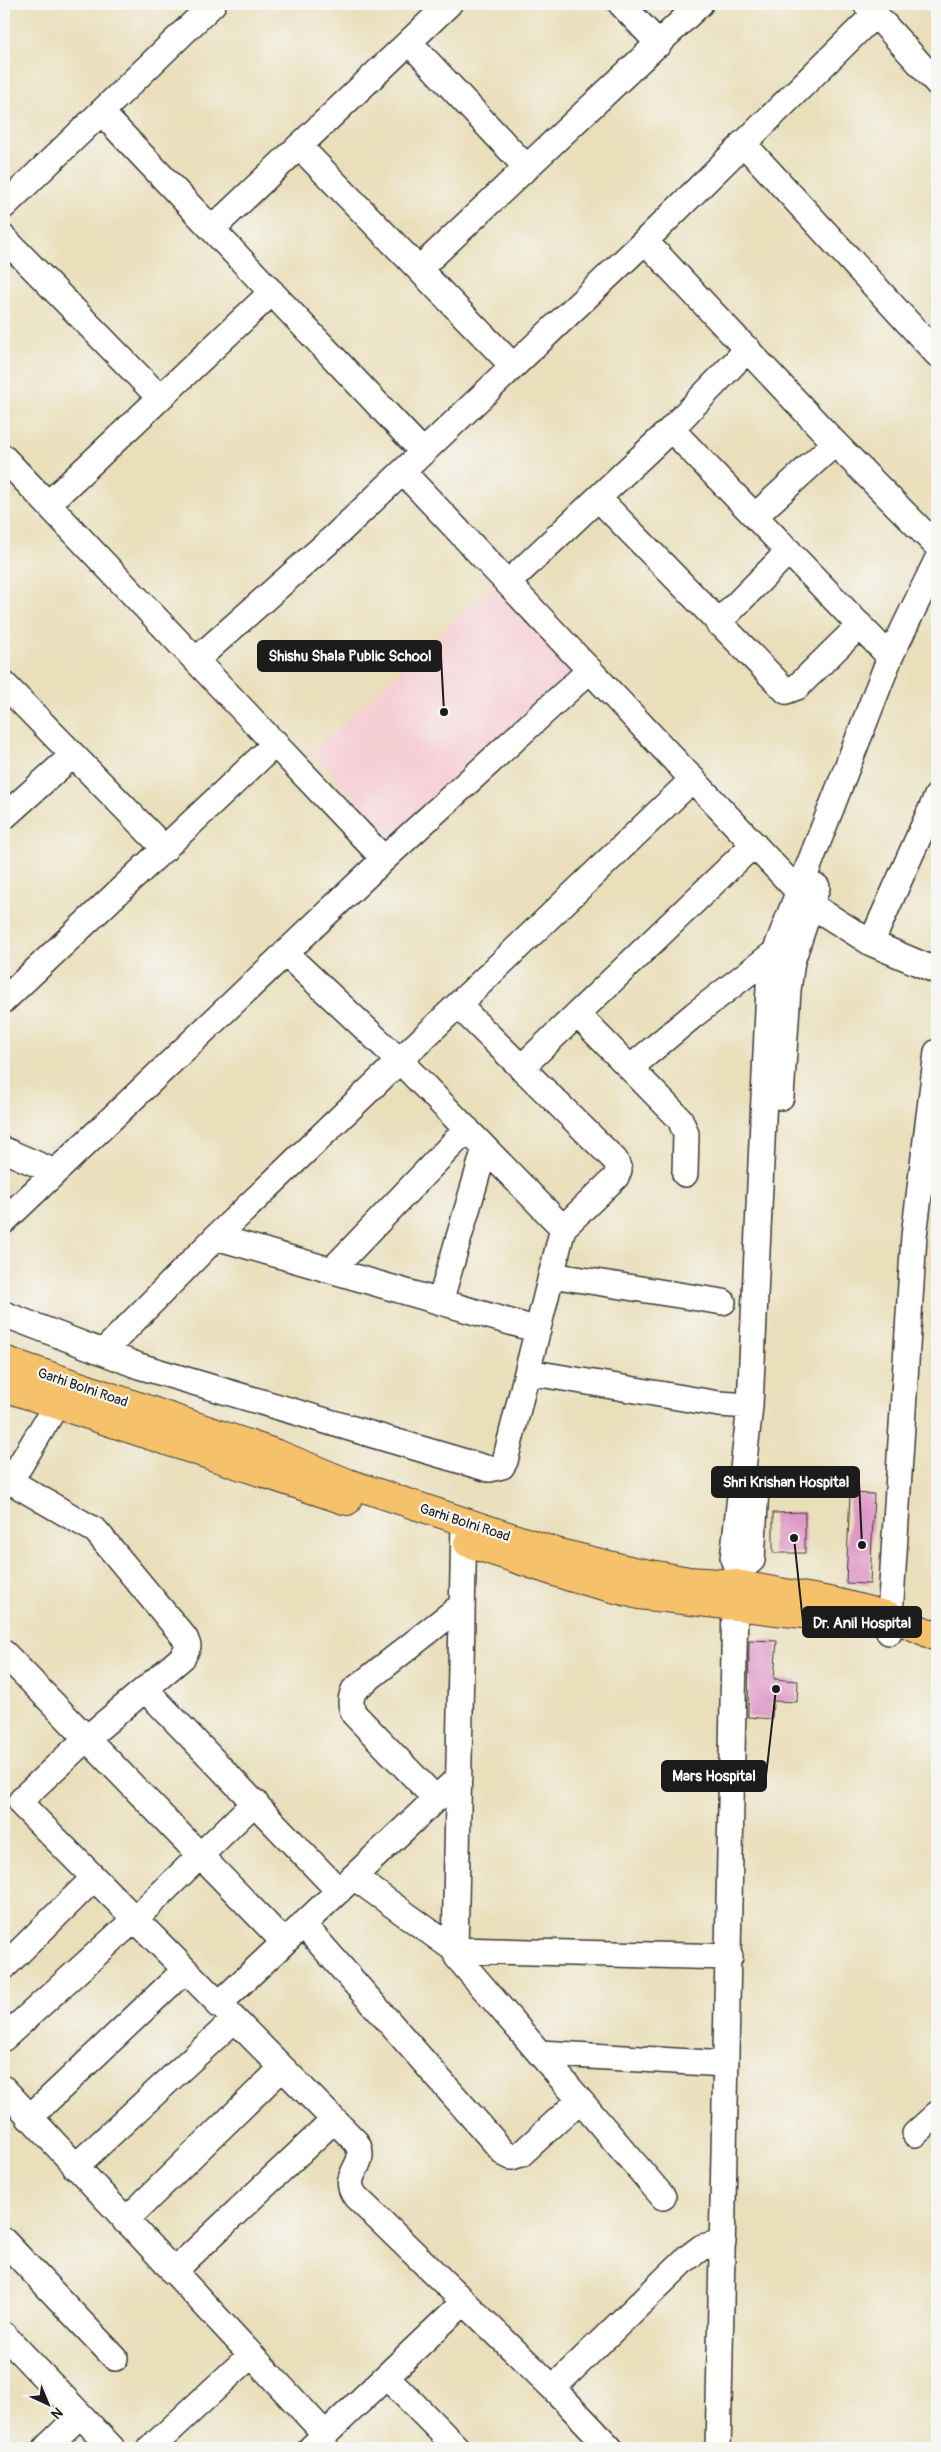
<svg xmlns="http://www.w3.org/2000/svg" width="941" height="2452" viewBox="0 0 941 2452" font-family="Pangolin,sans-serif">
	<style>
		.built { fill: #f6cfd5 }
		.building { fill: #dd98c6 }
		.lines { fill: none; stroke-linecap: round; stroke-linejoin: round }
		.minor-casing { stroke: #3b3934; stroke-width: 28 }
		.major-casing { stroke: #3b3934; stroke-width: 30 }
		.minor { stroke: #fff; stroke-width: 25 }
		.major { stroke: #f5c16b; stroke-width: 28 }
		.labels { text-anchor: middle; stroke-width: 4.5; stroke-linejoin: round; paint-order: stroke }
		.street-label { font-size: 14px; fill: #1c1c1c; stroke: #f6f6f2 }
		.leader { fill: none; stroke: #1c1c1c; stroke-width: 2 }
		.callout-dot { fill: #1c1c1c; stroke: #f6f6f2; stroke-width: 2 }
		.callout { fill: #1c1c1c; stroke: #1c1c1c; stroke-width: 2 }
		.callout-label { font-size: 15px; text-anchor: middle; font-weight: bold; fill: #fff }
	</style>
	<rect width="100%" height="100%" fill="#f6f6f2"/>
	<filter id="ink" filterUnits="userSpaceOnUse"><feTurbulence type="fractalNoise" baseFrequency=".02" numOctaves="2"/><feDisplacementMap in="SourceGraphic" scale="10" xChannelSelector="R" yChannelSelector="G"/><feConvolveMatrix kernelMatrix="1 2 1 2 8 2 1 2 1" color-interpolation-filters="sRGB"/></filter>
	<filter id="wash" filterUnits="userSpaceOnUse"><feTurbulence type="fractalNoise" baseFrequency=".0096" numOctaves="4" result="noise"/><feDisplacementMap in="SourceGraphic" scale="20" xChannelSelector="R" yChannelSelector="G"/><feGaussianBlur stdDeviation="1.12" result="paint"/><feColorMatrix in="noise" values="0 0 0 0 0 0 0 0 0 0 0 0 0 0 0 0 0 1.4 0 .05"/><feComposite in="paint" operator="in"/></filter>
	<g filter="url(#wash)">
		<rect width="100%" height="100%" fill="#eadfbb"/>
		<path class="built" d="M495 584 576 671 393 840 312 752Z"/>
		<g id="blocks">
			<path class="building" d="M850 1493 874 1494 870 1584 846 1583Z
				M805 1512V1553H773V1513Z
				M749 1640 777 1641 774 1679 798 1681 797 1702 773 1701 772 1719 748 1717Z"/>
		</g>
	</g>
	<g filter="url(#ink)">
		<use href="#blocks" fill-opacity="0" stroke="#3b3934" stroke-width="1"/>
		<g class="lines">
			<defs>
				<path id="minor" d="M621 4 659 44
					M866 4 937 83
					M409 42 527 168
					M101 112 423 452
					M743 143 937 354
					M299 146 513 366
					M4 206 213 4
					M212 229 449 4
					M4 238 160 398
					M645 241 835 443 937 546
					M419 269 700 4
					M671 429 890 657
					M4 458 384 859
					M403 472 811 905 871 943 937 971
					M598 498 786 691 797 687 860 625
					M48 504 272 292
					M755 516 835 443
					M508 583 671 429 748 349
					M718 623 789 551
					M196 660 334 537 645 241 875 14
					M4 684 165 849
					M4 817 73 755
					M871 943 937 796
					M285 953 401 1062 563 1228
					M4 1000 276 743
					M577 1014 680 1119 686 1134 685 1174
					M521 1068 754 844
					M630 1068 695 1014 774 953
					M781 1097 788 990 792 961 817 887
					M4 1150 55 1172
					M4 1221 384 859 590 670
					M216 1237 538 1330
					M332 1270 467 1129
					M551 1275 723 1302
					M440 1302 485 1148
					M4 1314 139 1366 489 1469 502 1466 505 1461 563 1228 616 1177 619 1170 615 1160 459 1006
					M103 1352 216 1237 693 779
					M528 1372 719 1404 750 1406
					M8 1480 96 1531 185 1638 188 1646 183 1657 86 1739 25 1796 21 1801 22 1805 356 2142C371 2165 338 2174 356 2197L553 2388 610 2448
					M4 1485 19 1467 67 1387
					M464 1522 455 1950 457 1957 663 2197
					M739 1570 752 1560 756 1487
					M889 1632 914 1236 937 1052
					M4 1653 284 1942
					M146 1690 339 1891
					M436 1799 354 1714C350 1704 350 1700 354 1690L462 1605
					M354 1877 455 1950 730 1957
					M303 1924 505 2154 511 2157 521 2154 579 2101
					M4 1967 94 1878
					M218 2005 459 1777
					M4 2038 135 1919 255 1802
					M540 2053 725 2064
					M4 2089 326 2435
					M29 2118 185 1970
					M915 2134 937 2114
					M75 2167 234 2020
					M125 2221 281 2069
					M4 2241 115 2358
					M173 2272 334 2120
					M4 2335 112 2448
					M387 2377 457 2448
					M553 2388 686 2259 702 2247 723 2242
					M46 2448 80 2415
					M151 2448 251 2355
					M311 2448 464 2302
					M718 2448C725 2167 731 1886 735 1604L739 1570 733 1559 750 1406 770 965 890 657 937 560"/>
				<path id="major" d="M4 1360 280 1455 348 1483 556 1552 634 1571 689 1581 736 1584 835 1602 890 1616 937 1637
					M4 1387 347 1501
					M468 1543 573 1578 639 1595 811 1615"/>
			</defs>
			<use href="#minor" class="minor-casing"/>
			<use href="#major" class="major-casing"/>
			<use href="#minor" class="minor"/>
			<use href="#major" class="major"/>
		</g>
	</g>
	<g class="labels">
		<g class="street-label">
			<text transform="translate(83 1387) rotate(19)" y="5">Garhi Bolni Road</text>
			<text transform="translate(465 1522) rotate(18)" y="5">Garhi Bolni Road</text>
		</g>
	</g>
	<path class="leader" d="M444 712L441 656M862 1545L859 1482M794 1538L803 1622M776 1689L766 1776"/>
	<g class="callout-dot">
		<circle cx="444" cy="712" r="5"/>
		<circle cx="862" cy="1545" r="5"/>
		<circle cx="794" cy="1538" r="5"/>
		<circle cx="776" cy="1689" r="5"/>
	</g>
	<g class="callout">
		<rect x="258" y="641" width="183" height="30" rx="5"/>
		<rect x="712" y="1467" width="147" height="30" rx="5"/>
		<rect x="803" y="1607" width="118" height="30" rx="5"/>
		<rect x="662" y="1761" width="104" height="30" rx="5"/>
	</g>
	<g class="callout-label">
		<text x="350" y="661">Shishu Shala Public School</text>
		<text x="786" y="1487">Shri Krishan Hospital</text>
		<text x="862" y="1628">Dr. Anil Hospital</text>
		<text x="714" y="1781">Mars Hospital</text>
	</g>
	<rect width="941" height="2452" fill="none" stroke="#f6f6f2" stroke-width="20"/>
	<g transform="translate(48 2404) rotate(136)" stroke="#f6f6f2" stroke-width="4" paint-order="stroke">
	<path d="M0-4L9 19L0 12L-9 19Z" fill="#1c1c1c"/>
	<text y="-8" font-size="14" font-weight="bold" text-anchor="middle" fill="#1c1c1c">N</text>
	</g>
</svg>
